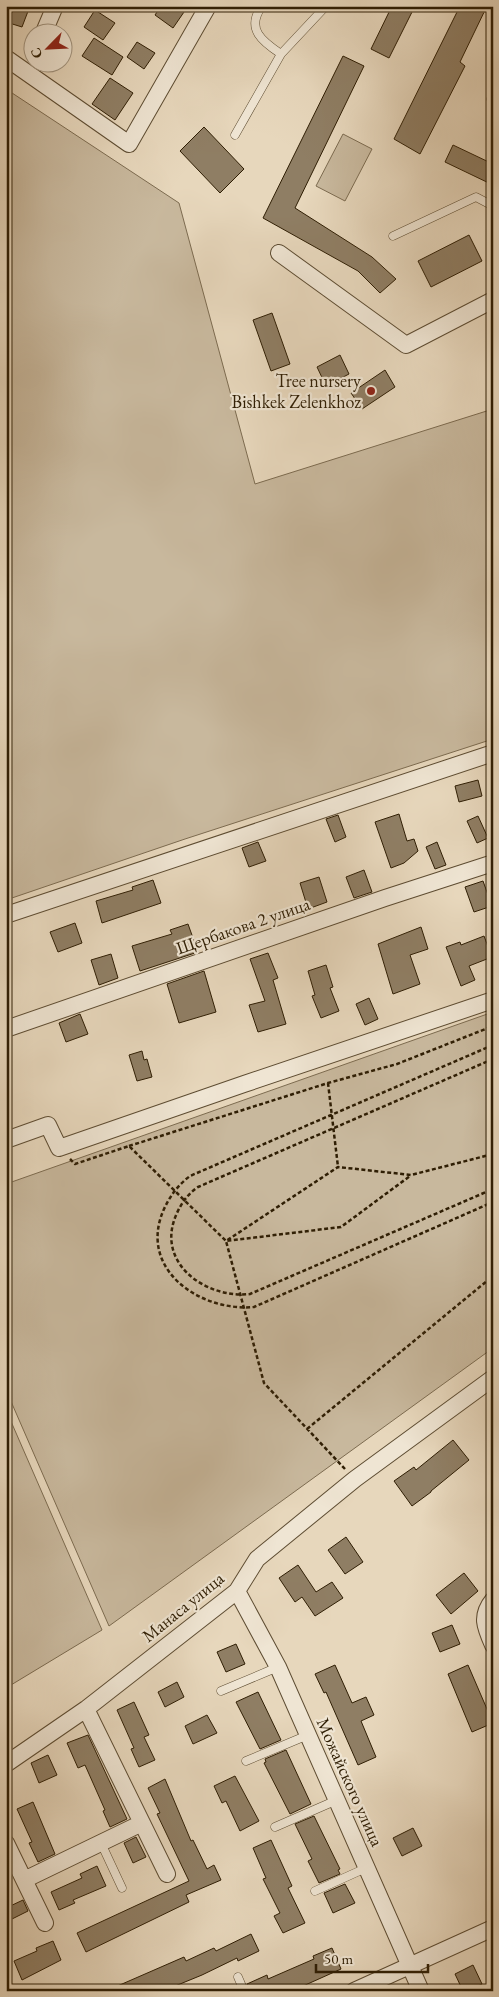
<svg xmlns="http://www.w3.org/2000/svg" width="499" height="1997" viewBox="0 0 499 1997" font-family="'EB Garamond',serif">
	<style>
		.green { fill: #c8b89d; stroke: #7c6b50 }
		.building { fill: #8f7e64; stroke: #2f1e04 }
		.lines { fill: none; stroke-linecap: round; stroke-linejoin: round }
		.service-casing { stroke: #5d4c32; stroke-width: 9 }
		.minor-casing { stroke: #5d4c32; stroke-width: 18 }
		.path { stroke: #2f1e04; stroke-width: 2.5; stroke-dasharray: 4 2.5; stroke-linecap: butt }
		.service { stroke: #efe5d3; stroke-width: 8 }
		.minor { stroke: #efe5d3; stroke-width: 16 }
		.poi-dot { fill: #8f2418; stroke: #efe5d3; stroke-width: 2 }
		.labels { text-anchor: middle; stroke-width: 4.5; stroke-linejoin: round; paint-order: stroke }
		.poi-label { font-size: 18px; fill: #2f1e04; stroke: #efe5d3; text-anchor: end }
		.street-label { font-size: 18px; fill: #2f1e04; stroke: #efe5d3 }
	</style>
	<rect width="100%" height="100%" fill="#e7d7bc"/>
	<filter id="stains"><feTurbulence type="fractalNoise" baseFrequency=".004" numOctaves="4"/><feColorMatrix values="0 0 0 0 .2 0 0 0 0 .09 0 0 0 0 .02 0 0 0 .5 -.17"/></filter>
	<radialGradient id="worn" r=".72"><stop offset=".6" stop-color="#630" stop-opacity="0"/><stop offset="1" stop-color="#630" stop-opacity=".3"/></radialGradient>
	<path class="green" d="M6 89 179 203 255 484 493 409V739L185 839 6 900Z
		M343 134 372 149 345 201 316 186Z
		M493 1012V1348L109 1626 6 1390V1184Z
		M6 1410 102 1630 6 1688Z"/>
	<path class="building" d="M6 6H30L22 27 6 22Z
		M161 6H176L184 12 173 28 155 15Z
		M392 6H415L389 58 371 49Z
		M460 6H487L460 62 465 66 420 154 394 139Z
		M95 10 115 23 103 40 84 27Z
		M94 38 123 57 112 75 82 56Z
		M137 42 155 53 144 69 127 57Z
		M343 56 364 66 295 208 372 257 396 279 380 293 358 271 263 218Z
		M110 78 133 93 115 120 92 104Z
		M204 127 244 169 220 193 180 151Z
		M453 145 493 164V185L445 162Z
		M469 235 482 261 431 287 418 261Z
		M272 313 290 364 271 371 253 320Z
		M340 355 349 374 326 386 317 367Z
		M385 370 395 387 362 409 351 393Z
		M478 780 482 796 459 802 455 786Z
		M399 814 407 841 414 839 418 851 404 863 391 868 375 822Z
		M338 815 346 837 335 842 326 819Z
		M478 816 488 838 477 843 467 821Z
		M258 842 266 861 249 867 242 848Z
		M437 842 446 865 435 869 426 847Z
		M364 870 372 892 354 898 346 877Z
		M319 877 327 902 308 909 300 883Z
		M153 880 161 903 102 923 96 901 133 890 132 887Z
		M483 881 492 906 474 912 465 887Z
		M75 923 82 943 58 952 50 932Z
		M188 924 198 952 140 971 132 946 172 934 170 930Z
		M421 927 428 949 410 955 420 984 393 994 378 944Z
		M484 936 492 957 469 966 475 980 461 986 446 947 460 942 461 945Z
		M268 953 278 978 273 980 286 1024 258 1032 249 1005 265 1001 250 959Z
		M111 954 118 978 99 985 91 960Z
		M326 965 333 987 330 988 339 1011 321 1018 312 996 315 995 308 971Z
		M204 971 216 1012 179 1023 167 984Z
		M369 998 378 1019 365 1025 356 1004Z
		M80 1014 88 1034 66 1042 59 1023Z
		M142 1051 144 1060 147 1059 152 1077 137 1081 129 1055Z
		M453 1440 469 1460 431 1491V1492L412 1506 394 1481 414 1467 416 1470Z
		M346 1537 363 1562 345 1574 328 1550Z
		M298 1565 316 1592 332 1582 343 1598 315 1616 302 1597 295 1602 279 1578Z
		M464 1573 478 1591 451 1614 436 1595Z
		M452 1625 460 1644 440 1652 432 1633Z
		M236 1644 245 1664 226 1672 217 1652Z
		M335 1665 352 1703 366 1697 374 1715 361 1721 376 1757 358 1765 326 1692 324 1693 315 1674Z
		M468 1665 493 1723 472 1732 448 1674Z
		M177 1682 184 1697 165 1707 158 1692Z
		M258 1692 281 1740 260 1749 236 1702Z
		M134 1702 149 1735 144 1737 155 1760 139 1767 131 1749 134 1748 117 1710Z
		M207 1715 217 1733 193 1744 185 1726Z
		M88 1735 127 1819 110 1827 103 1811 105 1810 85 1765 78 1768 67 1743Z
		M286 1750 311 1804 290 1814 264 1763 266 1762 265 1759Z
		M48 1755 57 1775 39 1783 31 1763Z
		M235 1776 259 1821 240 1831 226 1801 222 1803 214 1786Z
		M165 1779 191 1841 193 1840 207 1869 214 1865 221 1880 186 1895 189 1902 86 1952 77 1933 189 1881 157 1814 160 1813 148 1788Z
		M33 1802 55 1854 38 1862 29 1843 32 1842 17 1809Z
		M314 1816 340 1869 338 1870 340 1874 319 1883 308 1861 312 1859 295 1824Z
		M413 1828 422 1846 402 1856 393 1838Z
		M136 1837 146 1857 133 1863 124 1843Z
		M271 1840 292 1886 288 1888 305 1923 283 1933 274 1916 280 1913 263 1879 266 1878 253 1848Z
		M97 1866 106 1886 73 1900 75 1903 59 1910 51 1892 82 1878 80 1874Z
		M345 1884 355 1903 333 1913 324 1893Z
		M23 1900 28 1911 6 1922V1908Z
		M251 1934 259 1951 238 1961 237 1958 202 1975 163 1991H106L184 1957 186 1961 214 1948 216 1951Z
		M53 1941 61 1960 22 1980 14 1961 37 1951 36 1948Z
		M332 1948 341 1969 292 1991H250L247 1984 267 1975 268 1979 314 1959 313 1956Z
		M473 1965 482 1984 468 1991H463L455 1974Z"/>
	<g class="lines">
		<defs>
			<path id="service" d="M262 6C245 29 263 42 281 54
				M491 99H493
				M235 135 281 54 326 6
				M393 236 476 197 493 206
				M221 1691 278 1667
				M246 1761 308 1735
				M275 1827 337 1800
				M101 1843 122 1888
				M315 1891 366 1868
				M238 1977 244 1991"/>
			<path id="minor" d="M44 32 55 6
				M6 58 129 144 208 6
				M279 253 406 345 493 300
				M6 915 493 753
				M6 1029 385 898 493 863
				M6 1140 48 1125 59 1148 244 1084 493 1000
				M237 1591 278 1667 421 1991
				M493 1600C480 1616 485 1627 493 1645
				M86 1709 167 1874
				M6 1764 86 1709 237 1591 257 1559 355 1479 493 1378
				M6 1843 45 1923
				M24 1880 142 1823
				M354 1991 493 1928"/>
		</defs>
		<use href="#service" class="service-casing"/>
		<use href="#minor" class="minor-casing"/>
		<path class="path" d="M493 1045 190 1176C178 1185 170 1196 164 1209 137 1269 200 1312 254 1307L493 1202
			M493 1059 198 1187C188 1194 182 1202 177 1213 154 1262 205 1299 250 1294L493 1189
			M328 1083 338 1167
			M129 1146 328 1083 397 1064 493 1026
			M70 1159 75 1164 129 1146 226 1241 338 1167 411 1175 493 1154
			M307 1429 493 1276
			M345 1469 264 1383 226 1241 341 1227 410 1176"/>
		<use href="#service" class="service"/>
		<use href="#minor" class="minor"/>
	</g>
	<circle class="poi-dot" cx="371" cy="391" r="5"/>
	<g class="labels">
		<g class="poi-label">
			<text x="361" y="387">Tree nursery<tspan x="361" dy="21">Bishkek Zelenkhoz</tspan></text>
		</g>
		<g class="street-label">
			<text transform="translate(243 926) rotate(-19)" y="6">Щербакова 2 улица</text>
			<text transform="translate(183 1607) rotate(-39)" y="6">Манаса улица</text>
			<text transform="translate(350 1782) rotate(66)" y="6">Можайского улица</text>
		</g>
	</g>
	<rect width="499" height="1997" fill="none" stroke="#e7d7bc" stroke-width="25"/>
	<rect x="8" y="8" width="484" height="1982" fill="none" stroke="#2f1e04" stroke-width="2.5"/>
	<rect x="12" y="12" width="474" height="1972" fill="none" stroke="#2f1e04"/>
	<g transform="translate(48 48) rotate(246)"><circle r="24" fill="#efe5d3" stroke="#a29580"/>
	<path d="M0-4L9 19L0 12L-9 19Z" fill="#8f2418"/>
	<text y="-8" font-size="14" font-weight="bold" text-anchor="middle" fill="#2f1e04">С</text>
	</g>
	<path d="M316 1964v8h112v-8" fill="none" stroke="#2f1e04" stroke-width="2.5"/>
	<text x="324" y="1964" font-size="15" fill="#2f1e04" stroke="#efe5d3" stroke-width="4" paint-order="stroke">50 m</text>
	<rect width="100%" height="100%" filter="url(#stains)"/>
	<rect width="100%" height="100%" fill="url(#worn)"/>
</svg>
